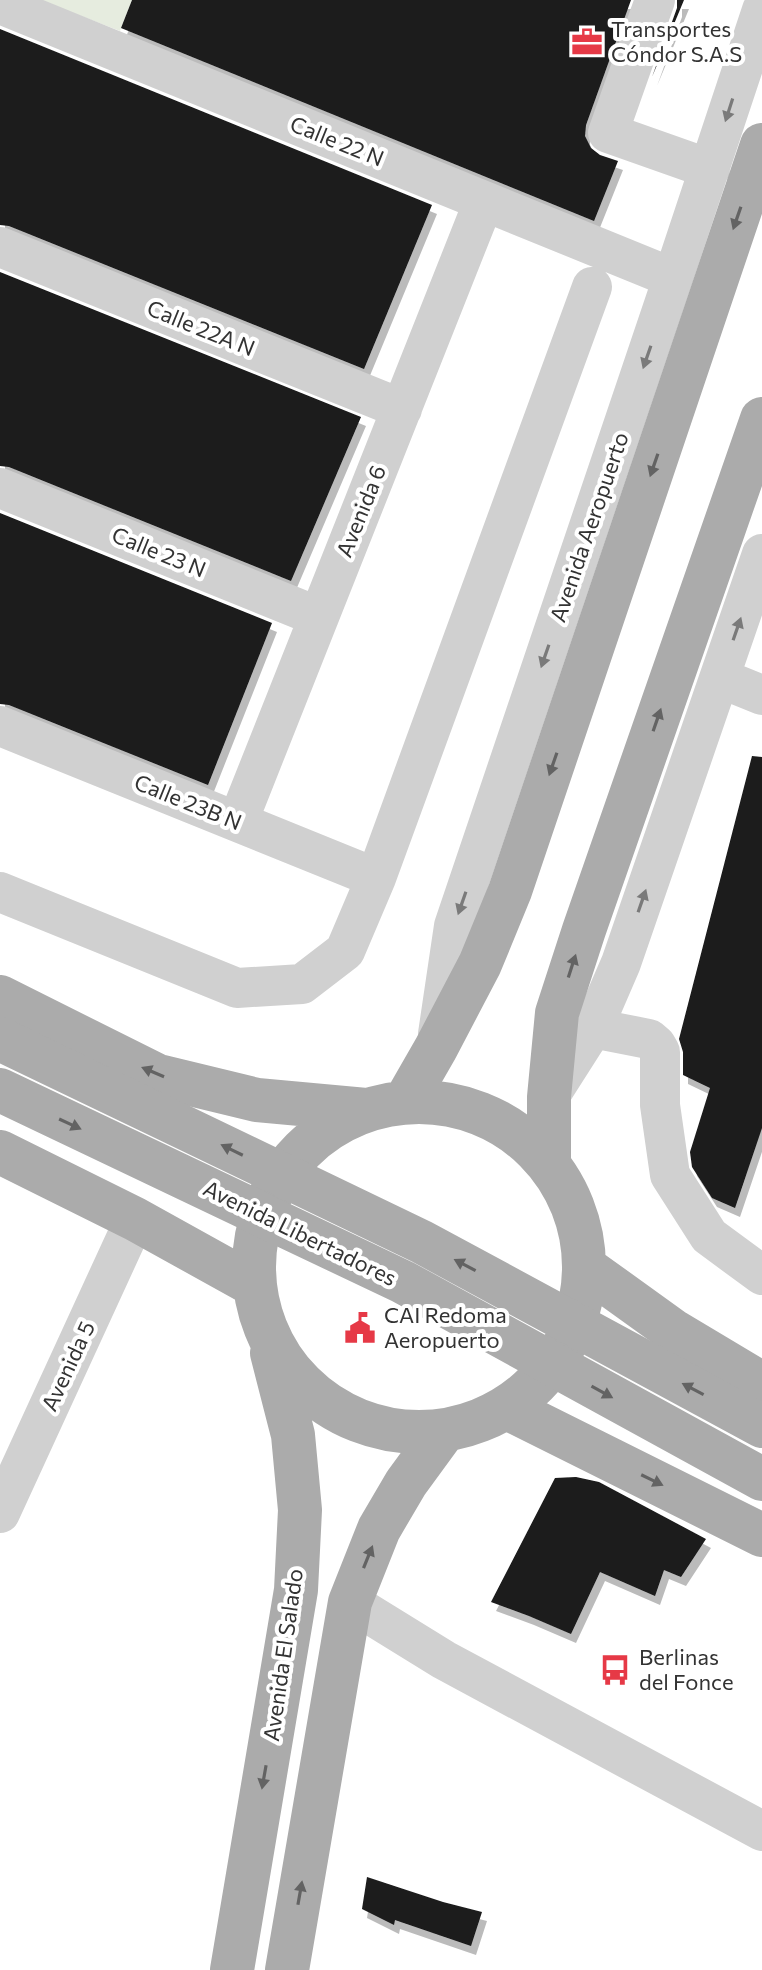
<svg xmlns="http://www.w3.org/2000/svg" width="762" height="1970" viewBox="0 0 762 1970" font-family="Commissioner,sans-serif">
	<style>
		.green { fill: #e6ecdf }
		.building { fill: #1a1a1a; filter: url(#shadow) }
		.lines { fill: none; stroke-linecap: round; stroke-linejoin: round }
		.minor { stroke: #d0d0d0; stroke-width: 40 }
		.major { stroke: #ababab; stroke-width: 44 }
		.major-bridge { stroke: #ababab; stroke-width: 44 }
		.oneway { fill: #7a7a7a }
		.oneway2 { fill: #636363 }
		.labels { text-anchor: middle; stroke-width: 8; stroke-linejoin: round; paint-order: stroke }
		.poi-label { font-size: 22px; fill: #333; stroke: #fff; text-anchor: start }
		.street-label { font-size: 22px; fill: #333; stroke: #fff }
	</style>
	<defs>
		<filter id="shadow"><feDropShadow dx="5" dy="9" stdDeviation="0" flood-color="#0004"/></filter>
	</defs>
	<rect width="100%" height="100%" fill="#fff"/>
	<path class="green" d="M40 0H132L120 31Z"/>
	<path class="building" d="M132 0H631L586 125 585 136 591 148 600 155 618 161 594 221 121 28Z
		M677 0H684L652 77 677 8Z
		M0 29 432 205 364 369 9 226 0 225Z
		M0 272 361 417 291 581 9 467 0 466Z
		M0 513 272 623 208 785 9 705 0 704Z
		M752 756 762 757V1128L735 1208 712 1198 692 1167 690 1152 710 1088 683 1075V1052L679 1039Z
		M576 1477 599 1482 706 1539 681 1577 664 1570 655 1596 600 1572 571 1634 529 1616 491 1602 555 1478Z
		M367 1877 443 1902 482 1912 471 1946 395 1920 394 1925 362 1909Z"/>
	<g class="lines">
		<path class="minor" d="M655 0 608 133 710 169
			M0 4 673 278
			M0 247 402 409
			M0 488 319 617
			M720 678 762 695
			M0 726 376 878
			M238 821 484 201
			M0 892 237 988 302 984 345 951 376 878 592 287
			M568 1017 593 1028 649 1039 656 1045 660 1052V1105L670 1175 709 1236 762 1275
			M438 1034 454 926 673 278 762 10
			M549 1097 593 1028 621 963 762 554
			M0 1513 135 1219
			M350 1602 444 1660 762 1831"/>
		<path class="major" d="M0 997 158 1076 257 1100 366 1110
			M405 1102 436 1048 480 964 510 891 762 145
			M254 1267a165 165 0 1 1 330 0a165 165 0 1 1-330 0Z
			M0 1152 135 1219 254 1285
			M549 1163V1097L557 1013 584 930 762 419
			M586 1268 675 1332 762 1384
			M507 1408 762 1535
			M232 1970 296 1590 300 1510 293 1435 272 1353
			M287 1970 350 1602 379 1529 406 1483 444 1431"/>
		<path class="major-bridge" d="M0 1039 422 1242 762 1426
			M0 1090 403 1282 762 1479"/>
	</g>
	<defs><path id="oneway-solid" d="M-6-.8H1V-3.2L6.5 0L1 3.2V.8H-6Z" transform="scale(2)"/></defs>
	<g class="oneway">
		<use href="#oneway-solid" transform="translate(729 110) rotate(108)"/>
		<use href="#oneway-solid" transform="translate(647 357) rotate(109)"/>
		<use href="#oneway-solid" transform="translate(737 629) rotate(-71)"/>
		<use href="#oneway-solid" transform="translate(545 656) rotate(109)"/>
		<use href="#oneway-solid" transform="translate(642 901) rotate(-71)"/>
		<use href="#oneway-solid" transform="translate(462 903) rotate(109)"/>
	</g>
	<g class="oneway2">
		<use href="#oneway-solid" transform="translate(737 218) rotate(109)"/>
		<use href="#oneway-solid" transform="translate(654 465) rotate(109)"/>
		<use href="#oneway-solid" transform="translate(657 720) rotate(-71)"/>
		<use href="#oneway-solid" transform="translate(553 764) rotate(109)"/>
		<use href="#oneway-solid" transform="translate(572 966) rotate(-72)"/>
		<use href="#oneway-solid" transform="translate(153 1072) rotate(-157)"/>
		<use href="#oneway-solid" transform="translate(70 1124) rotate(25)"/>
		<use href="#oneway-solid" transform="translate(232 1150) rotate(-154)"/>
		<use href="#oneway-solid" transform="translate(465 1265) rotate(-152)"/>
		<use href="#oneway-solid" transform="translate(693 1389) rotate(-152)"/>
		<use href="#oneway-solid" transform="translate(602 1392) rotate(29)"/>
		<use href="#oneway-solid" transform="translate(652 1480) rotate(26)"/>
		<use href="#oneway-solid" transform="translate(368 1557) rotate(-68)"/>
		<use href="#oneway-solid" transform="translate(264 1777) rotate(100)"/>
		<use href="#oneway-solid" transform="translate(300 1893) rotate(-80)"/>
	</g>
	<defs>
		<symbol id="office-bare" viewBox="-9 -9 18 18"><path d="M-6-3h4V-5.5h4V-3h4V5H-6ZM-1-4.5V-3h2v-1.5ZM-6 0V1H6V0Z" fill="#e63946" stroke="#fff" stroke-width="2.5" paint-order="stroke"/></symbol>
		<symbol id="civic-bare" viewBox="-9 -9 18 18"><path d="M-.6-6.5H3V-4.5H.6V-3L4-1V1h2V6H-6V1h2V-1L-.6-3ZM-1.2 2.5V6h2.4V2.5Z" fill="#e63946" stroke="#fff" stroke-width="2.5" paint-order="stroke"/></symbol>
		<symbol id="bus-bare" viewBox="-9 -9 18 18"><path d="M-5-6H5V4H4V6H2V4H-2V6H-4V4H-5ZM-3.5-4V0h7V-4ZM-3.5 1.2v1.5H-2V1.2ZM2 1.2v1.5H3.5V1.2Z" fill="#e63946" stroke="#fff" stroke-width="2.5" paint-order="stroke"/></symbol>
	</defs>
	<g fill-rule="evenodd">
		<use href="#office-bare" x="565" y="20" width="44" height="44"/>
		<use href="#civic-bare" x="338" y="1306" width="44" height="44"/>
		<use href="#bus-bare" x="593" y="1648" width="44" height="44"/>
	</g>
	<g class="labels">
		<g class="poi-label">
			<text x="611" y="37">Transportes<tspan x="611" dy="25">Cóndor S.A.S</tspan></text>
			<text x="384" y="1323">CAI Redoma<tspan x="384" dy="25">Aeropuerto</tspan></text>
			<text x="639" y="1665">Berlinas<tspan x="639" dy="25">del Fonce</tspan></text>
		</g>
		<g class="street-label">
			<text transform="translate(337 141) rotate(22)" y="8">Calle 22 N</text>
			<text transform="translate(201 328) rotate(22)" y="8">Calle 22A N</text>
			<text transform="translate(361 511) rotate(-68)" y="8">Avenida 6</text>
			<text transform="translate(589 527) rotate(-71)" y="8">Avenida Aeropuerto</text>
			<text transform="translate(159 552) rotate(22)" y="8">Calle 23 N</text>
			<text transform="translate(188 802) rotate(22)" y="8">Calle 23B N</text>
			<text transform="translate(300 1233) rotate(26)" y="8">Avenida Libertadores</text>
			<text transform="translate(68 1366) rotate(-65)" y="8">Avenida 5</text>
			<text transform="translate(283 1655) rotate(-82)" y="8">Avenida El Salado</text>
		</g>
	</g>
</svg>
